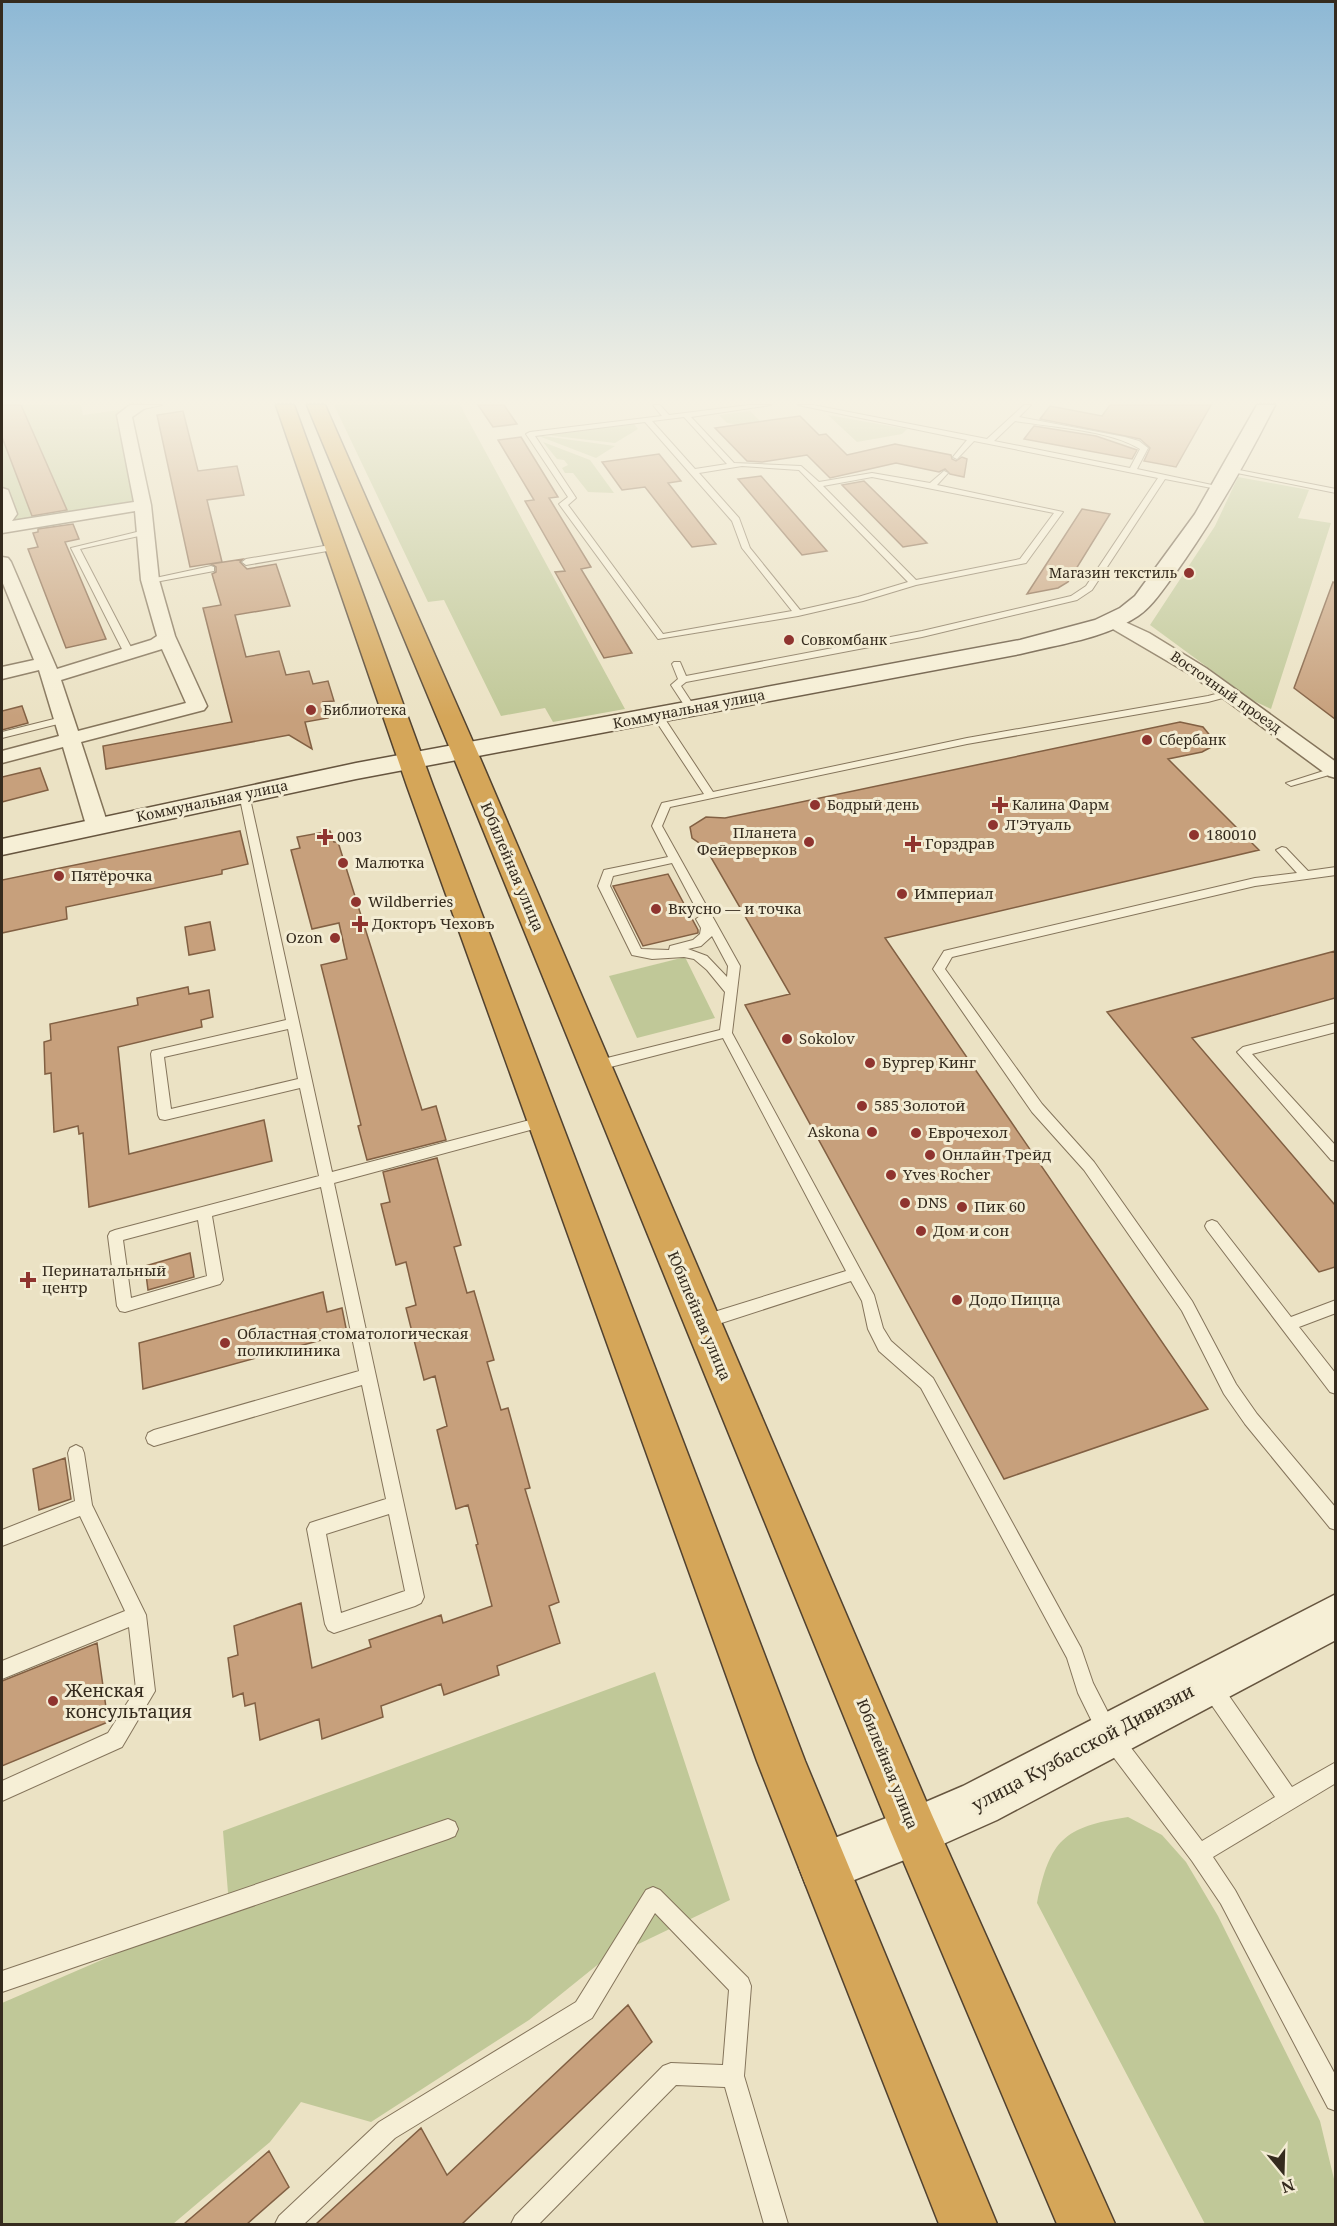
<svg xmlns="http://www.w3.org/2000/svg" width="1337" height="2226" viewBox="0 0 1337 2226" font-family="'Noto Serif',serif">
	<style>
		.green { fill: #c0c898 }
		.building { fill: #c7a07c; stroke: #826043; stroke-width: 1.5 }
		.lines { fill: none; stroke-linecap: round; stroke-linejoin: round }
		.lane-casing { stroke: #84745b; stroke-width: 2 }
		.street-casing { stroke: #84745b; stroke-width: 3 }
		.secondary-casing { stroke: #66553f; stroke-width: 3 }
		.highway-casing { stroke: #52422f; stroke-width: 3 }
		.lane { fill: #f6efd6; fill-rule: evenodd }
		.street { fill: #f6efd6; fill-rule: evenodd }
		.secondary { fill: #f6efd6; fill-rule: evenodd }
		.highway { fill: #d5a659; fill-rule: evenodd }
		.poi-dot { fill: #8f342f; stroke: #f3ecd3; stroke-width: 2 }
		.labels { text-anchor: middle; stroke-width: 6; stroke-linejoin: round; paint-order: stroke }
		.far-poi-label { font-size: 14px; fill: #352b1e; stroke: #f3ecd3; text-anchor: start }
		.far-street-label { font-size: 14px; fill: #352b1e; stroke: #f3ecd3 }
		.poi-label { font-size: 15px; fill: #352b1e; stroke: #f3ecd3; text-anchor: start }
		.street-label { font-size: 15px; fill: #352b1e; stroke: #f3ecd3 }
		.near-poi-label { font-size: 18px; fill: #352b1e; stroke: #f3ecd3; text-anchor: start }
		.near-street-label { font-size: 18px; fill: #352b1e; stroke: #f3ecd3 }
	</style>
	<rect width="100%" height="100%" fill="#ebe2c4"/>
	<path class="green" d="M2 405H81L83 415 119 410 141 498 133 503 2 524Z
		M334 405H460L625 709 553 722 545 708 501 716 444 600 428 602Z
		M750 411 768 429 727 423 719 415Z
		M828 415 907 429 902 434 857 442Z
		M634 424 638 429 615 443 546 435Z
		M536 435 615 446 596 458Z
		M543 442 590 460 614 493 588 492 573 473H565L562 468 568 465 564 460 557 459Z
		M1238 477 1309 490 1298 518 1331 523 1271 709 1252 700 1150 625 1215 526Z
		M685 957 715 1018 637 1038 609 976Z
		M655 1672 730 1900 601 1962 529 2020 371 2122 301 2102 270 2142 173 2224H2V2003L229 1905 223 1831Z
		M1128 1817 1162 1835 1186 1862 1218 1916 1320 2121 1334 2179V2224H1205L1037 1903C1050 1840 1063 1827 1128 1817Z"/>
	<path class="building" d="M2 405H21L67 510 32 516 2 437Z
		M478 405H504L517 424 493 427Z
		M1110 405H1211L1176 467 1144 461 1150 448 1140 439 1040 419 1050 406 1102 416Z
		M183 411 198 471 237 466 244 495 207 500 222 562 190 567 157 415Z
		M800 416 819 435 826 434 847 455 895 444 951 455 952 459 956 461 962 457 967 459 964 477 950 474 945 469 939 472 896 463 830 478 807 455 762 462 747 461 715 428Z
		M1034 426 1096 436 1137 450 1132 459 1024 439Z
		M521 437 558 497 549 498 591 567 581 569 632 653 604 658 555 572 565 571 525 501 534 500 498 440Z
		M659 454 681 481 668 483 716 544 692 547 645 487 622 490 602 462Z
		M761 476 827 551 802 555 738 479Z
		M864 481 927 543 903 547 842 485Z
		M1082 509 1110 514 1068 582 1058 588 1027 594Z
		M73 524 79 539 65 542 106 639 66 648 28 549 38 547 33 533 38 532V529Z
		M243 559 240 562 247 569 276 564 290 606 235 615 246 657 279 651 286 675 309 671 313 684 328 681 334 701 323 702 328 718 305 722 312 749 289 735 106 769 103 746 232 722 203 608 221 605 212 574 216 572V567L211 564Z
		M1333 582 1335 583V719L1294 688Z
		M22 706 28 723 2 730V711Z
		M1180 722 1203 727 1217 744 1202 752 1168 759 1259 850 885 938 1208 1409 1004 1479 745 1005 790 994 705 847 692 838 690 827 706 817 725 818Z
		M40 768 48 790 2 802V777Z
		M240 831 248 864 222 870V874L66 907 67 919 2 933V880Z
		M330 831 334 842H338L422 1110 436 1106 446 1140 367 1160 358 1126 361 1125 321 965 347 959 339 923 312 929 291 850 300 848 297 837Z
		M668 874 698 930V933L643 946 613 886Z
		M210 922 215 950 189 955 185 927Z
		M1335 951V998L1192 1038 1335 1205V1267L1319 1272 1107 1012Z
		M188 987 189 994 209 990 213 1017 201 1020 202 1027 118 1047 129 1154 264 1120 272 1161 89 1207 83 1133 79 1134 78 1126 54 1132 51 1073 45 1074 44 1042 51 1040 50 1024 138 1005 137 998Z
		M437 1158 461 1245 454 1247 467 1293 474 1291 494 1360 487 1362 501 1410 508 1408 530 1488 525 1489 559 1602 549 1606 560 1643 497 1666 499 1675 444 1695 441 1684 381 1706 383 1717 322 1739 319 1719 260 1740 255 1703 245 1706 243 1693 233 1697 228 1658 238 1655 234 1626 301 1603 312 1668 371 1647 369 1640 441 1615 443 1623 492 1606 476 1545 478 1544 468 1505 456 1509 437 1430 447 1426 435 1376 424 1380 406 1308 416 1305 406 1262 396 1265 381 1204 390 1202 383 1172Z
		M190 1253 194 1277 148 1290 145 1266Z
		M323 1292 327 1312 342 1308 347 1333 143 1389 139 1343Z
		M65 1458 71 1499 39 1510 33 1469Z
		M97 1643 108 1722 2 1766V1681Z
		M628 2005 652 2042 462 2224H316L421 2128 447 2175Z
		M269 2151 289 2187 247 2224H184Z"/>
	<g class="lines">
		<defs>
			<path id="lane" d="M143 405H162L138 410 134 408Z
				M653 405H660L669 415 749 405H771L691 417 734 463 801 466 819 482 872 473 930 483 944 471 948 473 937 485 1063 512 1026 563 916 585 863 601 798 616 658 639 559 504 568 497 526 434 530 432 662 416ZM684 417 727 464 695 469 652 421ZM645 422 732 521 742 548 792 611 663 634 568 505 576 498 535 436ZM742 466 799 470 908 582 858 597 800 610 750 548 739 518 699 473ZM872 477 1054 513 1020 559 916 580 823 486Z
				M798 405H813L987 439 1024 405H1031L1019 417 1125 437 1139 441 1148 448 1137 469 1226 488 1222 490 1165 479 1092 590 1077 600 922 637 686 682 681 686 696 709 688 711 671 685 678 679 672 664 674 662H680L686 676 922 631 1071 596 1086 586 1158 478 974 441 957 459 953 457 967 440ZM1015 421C1051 427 1110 430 1140 449L1130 468 994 441Z
				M1229 468 1336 489V493L1232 472H1229Z
				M145 530 149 532 148 534 80 549 134 653 129 656 124 653 71 548Z
				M336 544 339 545V549L246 565 242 562 246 559Z
				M211 566 214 567V571L150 583 146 580Z
				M1231 690 1236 693 1234 695 1208 702 967 744 670 807 662 826 740 966 732 1033 874 1295 883 1328 891 1341 933 1378 1081 1648 1093 1683 1116 1728 1202 1841 1275 1797 1204 1694 1202 1687 1204 1680 1211 1678 1218 1680 1292 1787 1336 1762V1783L1213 1857 1235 1890 1336 2076V2111L1328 2108 1221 1904 1192 1861 1102 1742 1078 1693 1067 1658 921 1388 879 1351 868 1329 862 1301 851 1281 703 1329 698 1327 695 1322 698 1317 846 1271 723 1038 595 1071 588 1066 595 1061 720 1030 725 992 707 970 694 959 684 957 652 959 632 955 598 886 604 870 668 857 652 826 661 805 662 803 704 794 652 715 653 713H661L713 792 967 738 1208 696ZM672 863 700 916 696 919 701 928 700 934 693 940 670 946 669 950 641 949 610 886 613 876ZM712 936 728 966 727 977 707 956 688 949 701 946Z
				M66 716 70 717V721L2 738V732Z
				M1336 767V773L1291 786 1286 783Z
				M244 791 249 794 332 1172 545 1116 550 1117 552 1121 550 1125 545 1126 334 1183 424 1597 421 1603 415 1606 334 1633 328 1630 325 1624 307 1529 310 1523 316 1521 386 1499 362 1385 154 1446 148 1443 146 1438 148 1433 154 1430 359 1371 321 1187 212 1216 223 1280 220 1284 125 1312 120 1311 117 1306 108 1236 110 1232 115 1230 319 1176 300 1088 165 1120 160 1119 158 1115 151 1054 152 1051 286 1020 239 794ZM288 1029 298 1079 171 1109 164 1057ZM198 1220 207 1276 131 1298 123 1240ZM389 1514 405 1591 341 1613 326 1534Z
				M1282 847 1286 848 1308 871 1336 867V875L1255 886 952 957 945 969 1042 1104 1094 1162 1192 1301 1236 1384 1257 1414 1336 1508V1530L1330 1528 1245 1424 1224 1394 1182 1311 1084 1170 1032 1112 933 969 944 951 948 950 1255 878 1297 873 1276 850Z
				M1336 1023V1032L1252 1054 1336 1146V1161L1331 1160 1237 1052 1243 1047Z
				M1212 1220 1217 1222 1291 1317 1336 1300V1313L1299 1327 1336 1374V1394L1330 1392 1207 1230 1205 1226 1207 1222Z
				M76 1445 82 1448 84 1453 92 1505 146 1615 155 1691 122 1747 2 1801V1781L108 1733 136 1689 129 1627 2 1679V1661L125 1611 80 1516 2 1546V1530L75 1501 68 1453 70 1448Z
				M448 1819 455 1822 458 1829 455 1836 448 1839 2 1992V1971Z
				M653 1887 660 1890 748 1978 751 1986 744 2076 788 2224H764L725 2087 676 2085 539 2224H511L515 2216 663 2066 671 2063 723 2065 729 1990 655 1913 592 2018 395 2138 304 2224H275L279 2216 379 2122 576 2002 646 1890Z"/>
			<path id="street" d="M130 405H144L145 408 132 417 151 505 159 580 175 636 207 706 204 710 81 742 108 825 105 830 97 832 89 830 86 825 63 747 2 763V751L59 736 39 670 2 679V667L34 660 2 581V557L8 558 11 562 57 669 151 640 157 636 141 580 135 511 2 533V488L8 490 17 514 12 521 134 502 117 415ZM162 649 186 703 78 731 61 680Z
				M1112 616 1149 633 1206 668 1336 762V778L1329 776 1193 676 1106 625 1103 621 1106 617Z"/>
			<path id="secondary" d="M1257 405H1275C1245 464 1213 521 1174 575 1163 589 1153 606 1138 616 1104 639 1059 644 1020 654L356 779 2 855V839L356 763 1020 640 1095 620 1120 608 1135 596 1195 514Z
				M1336 1594V1640L997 1820 932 1849 824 1892 806 1885 799 1867 806 1849 907 1810 963 1786Z"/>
			<path id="highway" d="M276 405H294L433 786 805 1761 997 2224H939L757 1761 407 786Z
				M307 405H325L477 751 932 1815 1115 2224H1057L891 1832 451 751Z"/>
		</defs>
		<use href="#lane" class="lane-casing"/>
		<use href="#street" class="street-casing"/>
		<use href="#secondary" class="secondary-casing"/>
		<use href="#highway" class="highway-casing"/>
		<use href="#lane" class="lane"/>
		<use href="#street" class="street"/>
		<use href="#secondary" class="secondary"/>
		<use href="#highway" class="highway"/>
	</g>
	<linearGradient id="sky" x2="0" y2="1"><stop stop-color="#8db8d5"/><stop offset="0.56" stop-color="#f6f2e4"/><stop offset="1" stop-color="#f6f2e4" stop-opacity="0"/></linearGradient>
	<rect width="1337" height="717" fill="url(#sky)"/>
	<g class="poi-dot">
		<circle cx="1189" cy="573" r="6"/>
		<circle cx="789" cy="640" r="6"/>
		<circle cx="311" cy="710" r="6"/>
		<circle cx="1147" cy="740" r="6"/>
		<circle cx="815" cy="805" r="6"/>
		<path d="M997 796h6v6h6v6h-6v6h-6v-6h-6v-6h6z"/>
		<circle cx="993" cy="825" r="6"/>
		<circle cx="1194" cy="835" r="6"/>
		<path d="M322 828h6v6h6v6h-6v6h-6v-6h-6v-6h6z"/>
		<circle cx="809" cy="842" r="6"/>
		<path d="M910 835h6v6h6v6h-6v6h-6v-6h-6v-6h6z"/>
		<circle cx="343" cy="863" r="6"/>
		<circle cx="59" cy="876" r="6"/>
		<circle cx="902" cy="894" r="6"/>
		<circle cx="356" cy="902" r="6"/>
		<circle cx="656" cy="909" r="6"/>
		<path d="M357 915h6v6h6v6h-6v6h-6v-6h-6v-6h6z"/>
		<circle cx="335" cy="938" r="6"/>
		<circle cx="787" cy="1039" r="6"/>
		<circle cx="870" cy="1063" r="6"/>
		<circle cx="862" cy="1106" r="6"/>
		<circle cx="872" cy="1132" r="6"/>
		<circle cx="916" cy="1133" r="6"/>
		<circle cx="930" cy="1155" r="6"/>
		<circle cx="891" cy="1175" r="6"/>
		<circle cx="905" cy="1203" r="6"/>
		<circle cx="962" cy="1207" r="6"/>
		<circle cx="921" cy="1231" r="6"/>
		<path d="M25 1271h6v6h6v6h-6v6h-6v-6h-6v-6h6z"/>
		<circle cx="957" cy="1300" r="6"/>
		<circle cx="225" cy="1343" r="6"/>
		<circle cx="53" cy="1701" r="6"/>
	</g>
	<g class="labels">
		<g class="far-poi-label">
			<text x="1177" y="578" text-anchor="end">Магазин текстиль</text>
			<text x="801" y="645">Совкомбанк</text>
			<text x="323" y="715">Библиотека</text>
			<text x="1159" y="745">Сбербанк</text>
			<text x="827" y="810">Бодрый день</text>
			<text x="1012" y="810">Калина Фарм</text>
		</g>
		<g class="far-street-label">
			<text transform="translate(1226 692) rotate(35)" y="5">Восточный проезд</text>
			<text transform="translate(689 709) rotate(-11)" y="5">Коммунальная улица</text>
			<text transform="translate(212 801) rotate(-12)" y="5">Коммунальная улица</text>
		</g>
		<g class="poi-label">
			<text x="1005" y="830">Л'Этуаль</text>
			<text x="797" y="838" text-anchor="end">Планета<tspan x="797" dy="17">Фейерверков</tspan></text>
			<text x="1206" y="840">180010</text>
			<text x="337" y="842">003</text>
			<text x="925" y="849">Горздрав</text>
			<text x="355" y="868">Малютка</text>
			<text x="71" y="881">Пятёрочка</text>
			<text x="914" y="899">Империал</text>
			<text x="368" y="907">Wildberries</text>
			<text x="668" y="914">Вкусно — и точка</text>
			<text x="372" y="929">Докторъ Чеховъ</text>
			<text x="323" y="943" text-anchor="end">Ozon</text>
			<text x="799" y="1044">Sokolov</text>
			<text x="882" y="1068">Бургер Кинг</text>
			<text x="874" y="1111">585 Золотой</text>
			<text x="860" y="1137" text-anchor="end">Askona</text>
			<text x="928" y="1138">Еврочехол</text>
			<text x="942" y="1160">Онлайн Трейд</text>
			<text x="903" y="1180">Yves Rocher</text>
			<text x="917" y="1208">DNS</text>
			<text x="974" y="1212">Пик 60</text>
			<text x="933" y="1236">Дом и сон</text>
			<text x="42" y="1276">Перинатальный<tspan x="42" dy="17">центр</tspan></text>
			<text x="969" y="1305">Додо Пицца</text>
			<text x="237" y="1339">Областная стоматологическая<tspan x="237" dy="17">поликлиника</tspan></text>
		</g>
		<g class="street-label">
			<text transform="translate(512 867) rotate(67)" y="5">Юбилейная улица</text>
			<text transform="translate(699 1316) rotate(67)" y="5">Юбилейная улица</text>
			<text transform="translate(887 1764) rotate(68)" y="5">Юбилейная улица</text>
		</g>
		<g class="near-poi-label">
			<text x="65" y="1697">Женская<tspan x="65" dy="21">консультация</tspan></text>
		</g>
		<g class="near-street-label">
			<text transform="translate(1083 1748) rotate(-28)" y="6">улица Кузбасской Дивизии</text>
		</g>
	</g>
	<rect width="1337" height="2226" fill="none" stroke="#352b1e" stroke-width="6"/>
	<g transform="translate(1283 2172) rotate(161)" stroke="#f3ecd3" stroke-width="4.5" paint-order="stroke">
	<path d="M0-4.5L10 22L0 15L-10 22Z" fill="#352b1e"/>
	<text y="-9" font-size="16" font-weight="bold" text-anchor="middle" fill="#352b1e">N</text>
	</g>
</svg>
